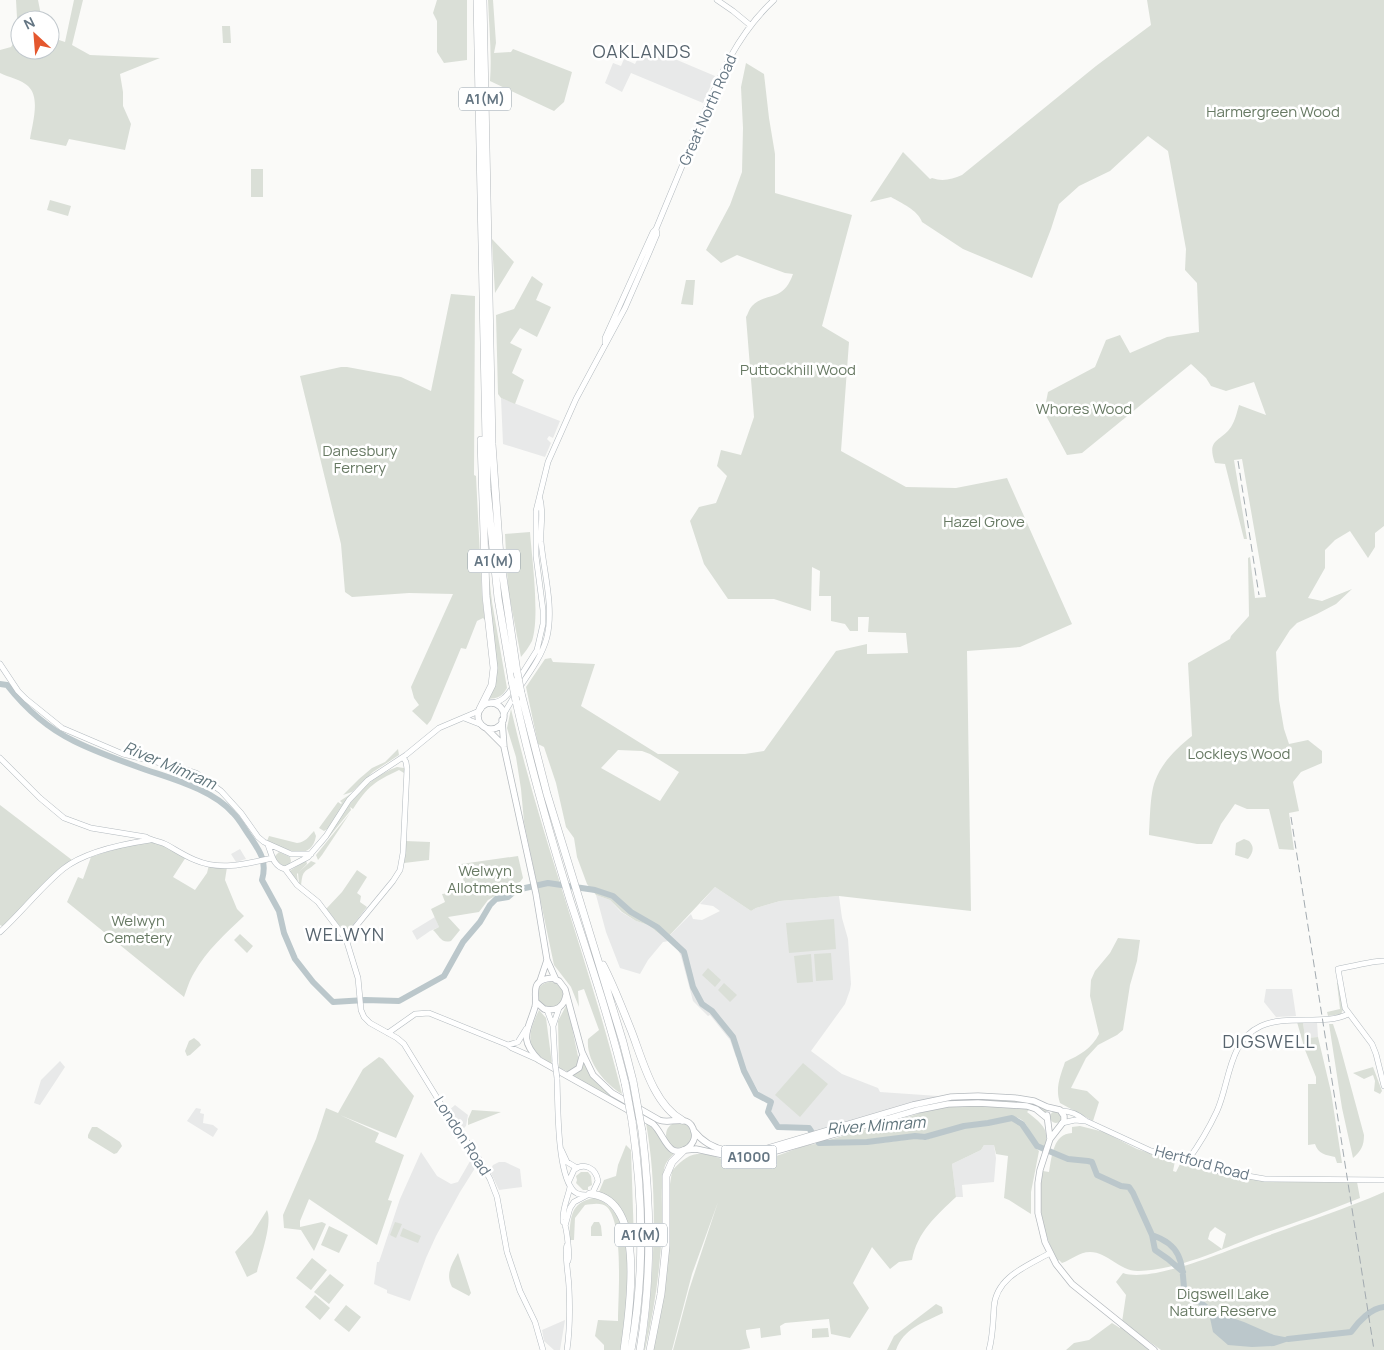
<svg xmlns="http://www.w3.org/2000/svg" width="1384" height="1350" viewBox="0 0 1384 1350" font-family="Manrope,sans-serif">
	<style>
		.built { fill: #e8e9e9 }
		.green { fill: #dadfd7; fill-rule: evenodd }
		.water { fill: #bbc7cb }
		.lines { fill: none; stroke-linecap: round; stroke-linejoin: round }
		.river { stroke: #bbc7cb; stroke-width: 6 }
		.secondary-casing { stroke: #b3babf; stroke-width: 6 }
		.primary-casing { stroke: #b5babe; stroke-width: 7 }
		.highway-casing { stroke: #b4b9bd; stroke-width: 8 }
		.secondary { stroke: #fff; stroke-width: 5 }
		.primary { stroke: #fff; stroke-width: 5.5 }
		.highway { stroke: #fff; stroke-width: 7 }
		.rail { stroke: #a2aab0; stroke-width: 1; stroke-dasharray: 8 4; stroke-linecap: butt }
		.secondary-bridge-casing { stroke: #b3babf; stroke-width: 6; stroke-linecap: butt }
		.highway-bridge-casing { stroke: #b4b9bd; stroke-width: 8; stroke-linecap: butt }
		.secondary-bridge { stroke: #fff; stroke-width: 5 }
		.highway-bridge { stroke: #fff; stroke-width: 7 }
		.labels { text-anchor: middle; stroke-width: 5; stroke-linejoin: round; paint-order: stroke }
		.shield { fill: #fff; stroke: #939fa8; stroke-width: 1 }
		.shield-label { font-size: 14px; font-weight: bold; fill: #657683 }
		.street-label { font-size: 15px; fill: #657683; stroke: #fff }
		.park-label { font-size: 15px; fill: #687a64; stroke: #fff }
		.water-label { font-size: 16px; font-style: italic; fill: #60757c; stroke: #fff }
		.quarter-label { font-size: 18px; letter-spacing: 1px; fill: #57646e; stroke: #fff }
	</style>
	<rect width="100%" height="100%" fill="#fafaf8"/>
	<path class="built" d="M644 46 715 76 703 103 631 73 622 92 605 83 613 63 621 66 624 59 635 64Z
		M501 398 560 421 553 438 549 436 547 439 551 443 545 457 503 444Z
		M240 849 246 859 236 862 231 854Z
		M715 887 751 911 756 908 780 901 839 896 842 918 848 939 851 984 850 990 845 1004 811 1051 842 1074 878 1088 880 1092 938 1096 814 1132 806 1127 778 1125 771 1113 774 1100 760 1094 738 1056 736 1057 730 1040 710 1015 708 1016 693 1001 681 956 678 950 669 941 663 942 648 960 640 974 620 968 606 932 596 895 610 900 621 912 636 921 648 925 666 939 691 914 693 919 702 920 720 911 713 906 700 904Z
		M435 917 439 927 430 931 417 940 412 931Z
		M1266 989H1292L1296 1016 1276 1017 1264 1002Z
		M1303 1022H1317L1318 1037 1305 1038Z
		M60 1061 65 1067 40 1105 34 1103 41 1080Z
		M455 1105 468 1115 466 1126 463 1129H461L448 1111Z
		M196 1108 201 1109 200 1113 204 1114 203 1123 213 1125 218 1129 213 1137 187 1121Z
		M984 1145H994L996 1158 994 1182 962 1185 963 1197H956L952 1164 981 1150Z
		M421 1152 437 1176 451 1184 458 1182 473 1156 477 1165 460 1192 436 1236 426 1258 410 1301 387 1293V1290L374 1284 377 1262H379L400 1199Z
		M499 1162H505L520 1169 522 1187 499 1190 490 1171 493 1165Z
		M565 1320 560 1350H554L544 1341 542 1330Z"/>
	<path class="green" d="M16 0H38L42 20H20V50H50V37L65 42 74 0H83L72 45 90 55 160 58 120 74 123 92V106L131 124 125 150 69 139 66 146 30 139C32 124 41 98 28 86 22 80 8 77 0 73V50L11 47 18 36Z
		M437 0H467V60L444 63 437 52V21L433 13Z
		M488 0H493L496 43 494 53 511 52 513 49 572 72 564 102 554 111 490 81C492 54 489 27 488 0Z
		M1147 0H1384V526L1375 533V547L1368 558 1350 531 1335 540 1325 550V568L1308 598 1322 601 1352 589 1336 604 1317 614 1297 623 1290 630 1276 652 1279 700 1284 729 1289 744 1308 740 1322 751V763L1301 772 1293 782 1299 811 1289 813 1294 850 1279 849 1269 809H1247L1235 804 1221 824 1212 844H1197L1149 835C1150 820 1150 794 1155 781 1162 762 1177 748 1192 736L1188 663 1230 639 1231 636 1249 616 1248 558 1250 557 1255 598 1266 597 1242 459 1234 460 1247 539H1244L1225 464 1215 463C1206 438 1221 442 1231 427 1235 421 1237 412 1239 405L1266 415 1254 382 1226 391 1211 386 1206 378 1191 364 1082 453 1067 455 1044 412 1048 392 1095 367 1106 340 1120 335 1130 353 1167 337 1199 332 1197 283 1185 270 1186 249 1168 151 1148 136 1110 171 1079 186 1059 204 1051 229 1032 278 963 249 922 222C918 210 901 203 891 197L870 202 903 152 930 179 932 178C943 182 952 179 962 175L1096 66 1151 25Z
		M222 26H230L231 43H223Z
		M746 63 764 74 769 118 775 154V193L852 215 822 326 849 342 841 451 906 487 956 488 1007 478 1072 624 1020 647 967 651 971 911 839 896 780 901 756 908 751 911 715 887 666 939 648 925 636 921 622 912 610 900 596 895 587 884 577 857 574 838 566 827 556 783 544 747 538 744 526 687 545 659 551 658 553 662 595 664 581 706 658 754H745L764 751 836 651 867 644V654L908 653 906 633 868 632 869 617H858V631H850L845 624 831 621V596H819L820 571 812 567 811 611 774 599H728L704 564 690 521 699 507 716 503 727 476 717 466 721 450 741 455 754 417 746 317C748 314 749 309 752 306 767 291 783 303 793 274L785 273 737 255 721 263 706 250 730 205 742 172 743 128 741 87ZM618 750 642 751 650 754 679 772 660 801 601 768Z
		M251 169H263V197H251Z
		M50 200 71 206 68 216 47 210Z
		M492 239 514 262 495 293 492 242Z
		M532 276 543 284 536 300 551 307 537 337 520 328 510 343 522 349 512 373 524 380 515 404 501 398 498 394 496 315 514 309Z
		M686 280H695L693 305 681 304Z
		M451 294 475 296 474 475 476 476 482 596 485 620 483 618 477 621 466 649 461 648 431 720 427 725 412 711 419 705 414 698 411 687 453 594 409 593 352 597 345 592 341 544 300 376 341 367H347L401 377 431 391Z
		M530 532C532 559 540 617 532 641 529 647 525 652 521 657L508 589 505 534Z
		M486 550 492 602 507 688C502 697 498 698 488 699L494 686 497 671 489 602Z
		M511 709C541 839 590 964 622 1094 604 1083 586 1061 588 1039L599 1030 584 989 578 991 579 1007 571 987 554 965 524 822 521 789 516 757 507 728Z
		M398 749 399 755 373 772 352 792 343 795 359 779 372 768 385 762Z
		M397 767 404 768V773L399 770C374 782 368 786 353 809L350 807 351 810 321 847C342 815 359 781 397 767Z
		M352 793 329 828 324 831 319 828 338 802 341 804 342 803 340 801Z
		M0 805 72 860 4 927 0 925Z
		M350 813 322 855 318 860 316 855Z
		M314 831 316 836C311 864 283 848 267 841L269 836 297 843C306 842 308 837 314 831Z
		M1244 839 1249 841C1255 847 1253 853 1248 859L1235 855 1236 843Z
		M150 841 158 842 186 857 173 877 195 890 207 873 209 865 227 867 225 880 237 909 244 916C226 933 206 951 194 973 190 979 187 989 184 997L67 902 78 877 83 879 91 857 119 848Z
		M405 841 430 842 429 860 404 863Z
		M279 852 290 857 291 861 289 866H284L276 861 275 856Z
		M518 856 523 878 520 882 488 900 479 912 448 917 460 930 451 941C441 944 439 935 433 930L439 927 431 909 445 902 442 894 465 891 461 864Z
		M306 860 307 864 299 872 311 861 316 863C304 874 303 868 301 886L299 884 298 873 297 874 298 883 288 872Z
		M357 870 367 877 357 893 361 896 360 902 367 907 350 929 344 931 326 909 342 892Z
		M834 919 836 949 789 953 786 923Z
		M240 934 253 946 247 953 234 940Z
		M1118 938 1140 940 1137 961 1130 985 1123 1030 1117 1035 1098 1045 1086 1058 1071 1088 1087 1091 1099 1102 1093 1121 1060 1103C1055 1088 1060 1077 1065 1062 1080 1055 1092 1048 1099 1034L1090 996 1091 980 1095 971 1110 953Z
		M831 953 833 980 816 981 814 954Z
		M811 954 813 982 797 983 794 956Z
		M708 968 721 980 715 987 702 975Z
		M537 995a13 13 0 1 1 26 0a13 13 0 1 1-26 0Z
		M724 983 737 995 730 1002 718 990Z
		M1337 983H1339L1343 1010 1341 1014 1328 1016 1327 1012 1340 1009Z
		M567 1004 579 1061 578 1066 569 1072 559 1068 558 1021Z
		M539 1010 546 1018 552 1064C524 1049 527 1035 539 1010Z
		M1297 1022H1303L1305 1038 1318 1037 1331 1092 1342 1163H1337L1335 1157C1326 1155 1318 1154 1315 1144L1308 1145V1084H1316V1077L1305 1050Z
		M1329 1024H1333L1338 1039 1364 1135C1364 1146 1361 1151 1353 1158L1342 1108Z
		M194 1038 199 1042 201 1045 190 1055 187 1056 185 1051 189 1041Z
		M379 1057 383 1059 414 1096 396 1138 340 1115 379 1133 375 1142 404 1155 388 1200 392 1201 377 1245 309 1199 300 1221V1227L322 1222 326 1224 314 1251 301 1230 284 1228 283 1215 316 1139 326 1108 338 1113 363 1069Z
		M583 1062 596 1082 611 1094 609 1097 572 1075Z
		M803 1063 828 1084 800 1117 775 1095Z
		M1373 1067 1382 1091 1380 1094 1374 1091 1375 1081 1373 1075 1364 1079 1353 1073Z
		M978 1098 1029 1102 1048 1109 1045 1113 1040 1109 963 1101 816 1136 914 1107 951 1099Z
		M987 1105 1030 1109 1027 1112C1041 1123 1051 1129 1044 1149L1035 1143V1139C1029 1133 1029 1127 1024 1122 1013 1110 994 1122 981 1124 994 1126 1004 1115 1016 1120 1025 1129 1029 1142 1039 1151L1031 1192V1214L1009 1200 1004 1198 1008 1156 996 1154 994 1145H984L981 1150 952 1164 956 1197C937 1215 917 1232 912 1260L899 1262 890 1269 872 1247 853 1283 869 1308 850 1338 831 1334 829 1319 785 1323 780 1326 781 1335 761 1338 760 1328 746 1330C746 1337 749 1340 750 1348L740 1350H673L689 1290 718 1202 692 1274 672 1350H651L669 1250 670 1184 672 1171C678 1164 687 1155 697 1154 710 1152 724 1162 738 1162 750 1162 764 1160 776 1156 786 1153 807 1143 817 1144 849 1147 883 1143 916 1138L925 1140 973 1124C948 1124 926 1141 901 1135V1137L893 1136 888 1139C882 1138 879 1140 873 1140 857 1142 838 1145 822 1142L908 1117 926 1111 951 1106Z
		M472 1110 501 1112 468 1125V1119Z
		M1050 1117a6 6 0 1 1 12 0a6 6 0 1 1-12 0Z
		M666 1135a13 13 0 1 1 26 0a13 13 0 1 1-26 0Z
		M646 1123C661 1131 659 1145 674 1154 669 1158 665 1163 664 1170 660 1190 663 1211 662 1231 660 1271 654 1311 645 1350H644C649 1324 650 1300 652 1273 655 1224 655 1173 646 1123Z
		M1080 1126 1104 1132 1137 1149 1175 1161 1173 1171 1176 1172 1181 1162C1238 1184 1298 1181 1357 1182L1360 1198C1326 1212 1291 1224 1256 1236 1220 1250 1177 1270 1139 1271 1120 1272 1108 1252 1090 1252 1079 1252 1071 1260 1062 1263L1059 1260 1058 1261C1042 1233 1036 1202 1043 1171L1049 1172C1052 1156 1053 1134 1072 1133V1127ZM1215 1227 1226 1234 1222 1249 1208 1239 1210 1232Z
		M92 1127H97L120 1142 122 1146 117 1153 114 1154 88 1138V1135Z
		M626 1145 631 1150 634 1241 631 1240 608 1197 599 1192 604 1180 616 1176 618 1165Z
		M581 1172H588L591 1176 592 1185 588 1187V1190H583L576 1183 577 1180 576 1176Z
		M1384 1192V1350H1161L1122 1322 1126 1295 1116 1282 1123 1273C1150 1283 1224 1252 1251 1242 1295 1225 1341 1211 1384 1192Z
		M594 1198C645 1213 626 1311 621 1350H604V1345L595 1336 598 1320 618 1321C618 1297 624 1224 607 1207 602 1202 592 1204 585 1205L575 1218 574 1240H569C571 1218 569 1203 594 1198Z
		M267 1210C273 1223 260 1258 257 1272L247 1277 235 1252 252 1234Z
		M395 1222 402 1224 396 1238 390 1235Z
		M594 1222H599L601 1226 602 1236H591V1227Z
		M329 1226 348 1235 339 1253 321 1245Z
		M403 1228 421 1236 418 1243 400 1236Z
		M458 1253 471 1293 469 1296 452 1287C445 1274 452 1264 458 1253Z
		M312 1258 327 1270 311 1290 296 1278Z
		M330 1274 344 1285 329 1304 314 1292Z
		M315 1295 330 1308 320 1320 305 1307Z
		M936 1304 942 1307 943 1313C923 1323 904 1328 896 1350H887L894 1336Z
		M346 1305 361 1317 349 1332 334 1320Z
		M1112 1323 1120 1328 1121 1325 1154 1350H1066L1074 1343 1089 1340Z
		M828 1328 829 1337 812 1338V1329Z"/>
	<path class="water" d="M1202 1302 1218 1313 1244 1322 1274 1335 1295 1339 1274 1346 1252 1347 1228 1345 1213 1332 1210 1318Z"/>
	<g class="lines">
		<path class="river" d="M0 684 7 685C25 708 47 728 74 741 94 751 116 759 138 767 168 778 211 788 233 813 240 820 245 830 251 838 261 853 267 862 262 880L279 911 284 933 295 959 313 982 333 1002 365 1000 399 1001 444 976 463 942 480 922 490 905 496 899 508 897 516 890 548 883 595 890 613 896 631 912 657 927 684 952 693 987 702 1004 712 1011 733 1037 744 1071 756 1094 771 1102 768 1112 778 1127 809 1128 819 1143 867 1142 915 1136 925 1137 964 1126 988 1123 1012 1118 1022 1124 1037 1146 1068 1159 1088 1161 1092 1162 1097 1175 1121 1186 1129 1187 1133 1193 1152 1235C1181 1245 1182 1261 1184 1288L1207 1308
			M1152 1235 1155 1250 1168 1259 1183 1272
			M1288 1339 1351 1332C1358 1322 1371 1308 1384 1307"/>
		<defs>
			<path id="secondary" d="M717 0 733 11 750 25
				M605 343V338L653 232 656 229C670 196 683 163 697 130 717 82 735 36 774 0
				M0 664 18 691 26 699 62 728 123 754 181 768 196 773 221 791 241 813 258 837 264 842 291 854H311
				M518 680 537 650 543 624V610L536 556V511L548 462 576 399 625 308 649 253 657 234 656 229
				M519 688C530 672 542 656 547 637 554 607 544 573 541 542 540 528 544 512 540 499
				M491 703C502 702 507 696 513 687
				M503 715 515 695
				M464 718 482 725
				M0 758 40 798 64 818 91 828 146 837C152 841 160 841 167 845 176 850 185 856 195 860 220 871 246 864 272 858
				M268 845C272 855 273 866 285 869
				M285 869 297 885 318 902 346 939 358 978 361 1010 364 1017 370 1023 397 1038 404 1044 444 1109 479 1159 490 1179 497 1197 507 1252 520 1291 535 1322 543 1350
				M285 869 308 857 326 836 349 800 368 780 406 755 439 728 479 711
				M0 932C22 912 40 888 63 869 84 852 123 844 150 840
				M345 936 352 931 393 881 400 870 403 853 407 769 406 762 403 757
				M1384 961C1378 960 1347 967 1338 969L1345 1008 1372 1044 1376 1054 1384 1086
				M547 1010 553 1026 555 1063
				M553 1026 559 1008
				M388 1033 415 1014 429 1013 508 1045 512 1048 539 1060
				M508 1045 518 1042 526 1029
				M557 1078C558 1106 557 1169 572 1189 575 1194 580 1195 586 1195
				M1062 1111C1071 1111 1079 1115 1086 1121L1151 1151 1188 1160 1219 1171 1265 1179 1384 1180
				M1062 1123 1075 1120 1085 1121
				M561 1149 567 1162 577 1168
				M1188 1160C1199 1145 1209 1128 1217 1111 1230 1082 1228 1041 1261 1026 1287 1014 1325 1026 1348 1014
				M565 1226 570 1208 574 1202 593 1192 598 1181C596 1168 584 1162 574 1170L569 1181
				M567 1245C564 1252 569 1278 569 1288 570 1309 570 1329 567 1350
				M568 1261C570 1255 567 1232 565 1225 563 1218 563 1226 563 1218 563 1207 568 1197 570 1187
				M989 1350C993 1336 993 1322 994 1307 996 1277 1027 1266 1050 1253"/>
			<path id="primary" d="M478 716a13 13 0 1 1 26 0a13 13 0 1 1-26 0Z
				M502 720 504 747 536 894 547 960 556 980
				M487 729 503 745
				M552 978 559 981 565 989 582 1052 593 1075 612 1093 659 1120C671 1125 690 1112 694 1132 696 1138 693 1143 689 1147 668 1162 665 1135 653 1124L539 1060C518 1038 528 1031 535 1007 538 995 528 980 552 978Z
				M540 981 547 960
				M536 1002 544 1009C556 1012 564 1007 566 995
				M568 1075 579 1068 582 1057
				M1047 1115 1050 1139
				M694 1131C712 1154 739 1154 765 1149L913 1105 951 1097 978 1096 1015 1098 1034 1101 1047 1107 1060 1110 1064 1116V1121L1050 1139 1040 1170 1038 1183V1213L1045 1242 1056 1264 1072 1284 1154 1350
				M686 1150 696 1149 733 1157 759 1156 918 1110 948 1104 978 1103 1027 1106 1036 1109 1047 1118"/>
			<path id="highway" d="M477 0 487 489 498 598 512 681
				M483 0 492 444 500 557 517 672
				M521 693 547 794 623 1042 633 1081
				M516 701C531 769 550 835 570 900 590 961 610 1021 625 1083
				M480 709 492 685 494 668 486 596 481 440
				M603 965C614 986 622 1008 631 1030 642 1058 653 1104 682 1120
				M590 1194C648 1198 629 1313 624 1350
				M631 1350C645 1274 643 1197 632 1121
				M640 1350C652 1277 651 1204 642 1131
				M650 1350 661 1294 666 1246V1176L672 1162 683 1151"/>
		</defs>
		<use href="#secondary" class="secondary-casing"/>
		<use href="#primary" class="primary-casing"/>
		<use href="#highway" class="highway-casing"/>
		<use href="#secondary" class="secondary"/>
		<use href="#primary" class="primary"/>
		<use href="#highway" class="highway"/>
		<path class="rail" d="M1238 461 1259 595
			M1291 817 1374 1350"/>
		<defs>
			<path id="secondary-bridge" d="M555 1063 557 1078"/>
			<path id="highway-bridge" d="M517 672 521 693
				M512 681 516 701
				M633 1081 642 1131
				M625 1083 632 1121"/>
		</defs>
		<use href="#secondary-bridge" class="secondary-bridge-casing"/>
		<use href="#highway-bridge" class="highway-bridge-casing"/>
		<use href="#secondary-bridge" class="secondary-bridge"/>
		<use href="#highway-bridge" class="highway-bridge"/>
	</g>
	<g class="labels">
		<g class="shield">
			<rect x="459" y="87.5" width="52" height="23" rx="4"/>
			<rect x="468" y="549.5" width="52" height="23" rx="4"/>
			<rect x="721.5" y="1145.5" width="55" height="23" rx="4"/>
			<rect x="615" y="1223.5" width="52" height="23" rx="4"/>
		</g>
		<g class="shield-label">
			<text x="485" y="104">A1(M)</text>
			<text x="494" y="566">A1(M)</text>
			<text x="749" y="1162">A1000</text>
			<text x="641" y="1240">A1(M)</text>
		</g>
		<g class="street-label">
			<text transform="translate(708 110) rotate(-66)" y="5">Great North Road</text>
			<text transform="translate(462 1136) rotate(57)" y="5">London Road</text>
			<text transform="translate(1202 1163) rotate(15)" y="5">Hertford Road</text>
		</g>
		<g class="park-label">
			<text x="1273" y="117">Harmergreen Wood</text>
			<text x="798" y="375">Puttockhill Wood</text>
			<text x="1084" y="414">Whores Wood</text>
			<text x="360" y="456">Danesbury<tspan x="360" dy="17">Fernery</tspan></text>
			<text x="984" y="527">Hazel Grove</text>
			<text x="1239" y="759">Lockleys Wood</text>
			<text x="485" y="876">Welwyn<tspan x="485" dy="17">Allotments</tspan></text>
			<text x="138" y="926">Welwyn<tspan x="138" dy="17">Cemetery</tspan></text>
			<text x="1223" y="1299">Digswell Lake<tspan x="1223" dy="17">Nature Reserve</tspan></text>
		</g>
		<g class="water-label">
			<text transform="translate(170 765) rotate(23)" y="6">River Mimram</text>
			<text transform="translate(876 1125) rotate(-4)" y="6">River Mimram</text>
		</g>
		<g class="quarter-label">
			<text x="642" y="58">OAKLANDS</text>
			<text x="345" y="941">WELWYN</text>
			<text x="1269" y="1048">DIGSWELL</text>
		</g>
	</g>
	<g transform="translate(35 35) rotate(334)"><circle r="24" fill="#ffffff" stroke="#c1c8cd"/>
	<path d="M0-4L9 19L0 12L-9 19Z" fill="#e4572e"/>
	<text y="-8" font-size="14" font-weight="bold" text-anchor="middle" fill="#657683">N</text>
	</g>
</svg>
